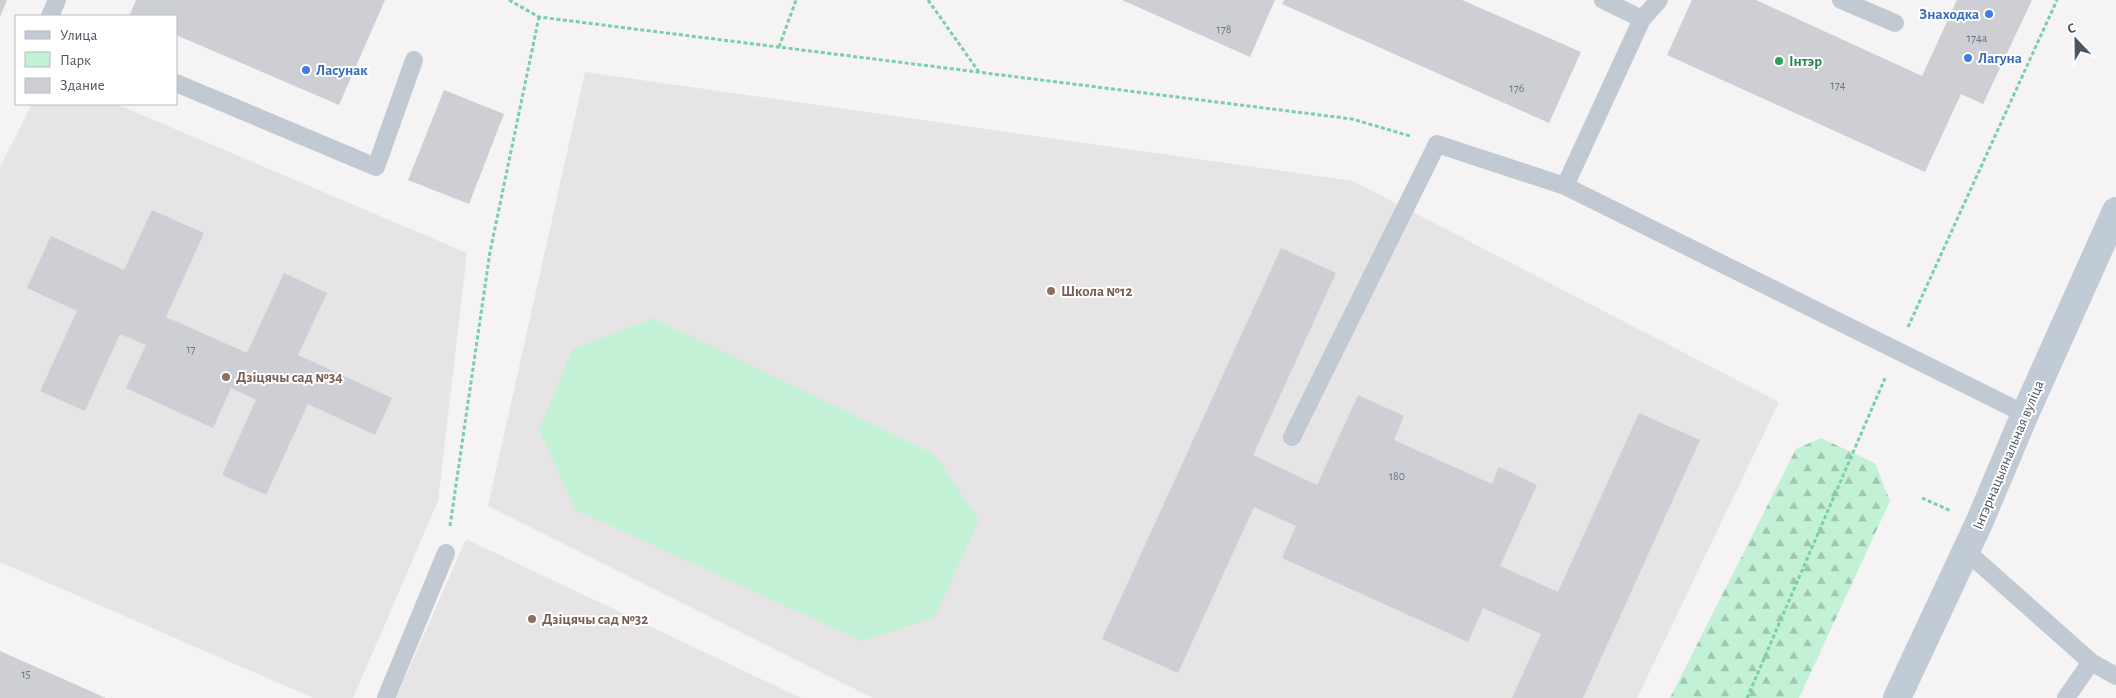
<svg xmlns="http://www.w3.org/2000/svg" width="2116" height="698" viewBox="0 0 2116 698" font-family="'Alegreya Sans',sans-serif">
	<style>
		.education { fill: #e6e4e5 }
		.forest { fill: url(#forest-firs) }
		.green { fill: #c3f1d5 }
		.building { fill: #cdcfd5 }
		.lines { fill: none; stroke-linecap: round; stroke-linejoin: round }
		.path { stroke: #7ad0a6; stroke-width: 3; stroke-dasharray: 4 2.5; stroke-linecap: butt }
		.service { stroke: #c1cad2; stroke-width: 18 }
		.secondary { stroke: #c1cbd6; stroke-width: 28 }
		.shop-dot { fill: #3f7fe0; stroke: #fff; stroke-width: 2 }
		.leisure-dot { fill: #2e9e5b; stroke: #fff; stroke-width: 2 }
		.education-dot { fill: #8d6e63; stroke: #fff; stroke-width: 2 }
		.labels { text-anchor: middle; stroke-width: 4; stroke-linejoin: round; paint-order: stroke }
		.number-label { font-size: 12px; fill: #6b747e }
		.shop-label { font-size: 15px; font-weight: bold; fill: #366cbe; stroke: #fff; text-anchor: start }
		.leisure-label { font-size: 15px; font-weight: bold; fill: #27864d; stroke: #fff; text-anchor: start }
		.education-label { font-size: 15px; font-weight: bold; fill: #785e54; stroke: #fff; text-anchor: start }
		.street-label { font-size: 15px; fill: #4a5661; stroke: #fff }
	</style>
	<defs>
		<pattern id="forest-firs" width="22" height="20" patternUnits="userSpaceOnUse" patternTransform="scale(1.25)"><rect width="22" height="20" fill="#c3f1d5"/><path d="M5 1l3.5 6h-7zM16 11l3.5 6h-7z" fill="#a0c6b0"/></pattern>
	</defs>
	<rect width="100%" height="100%" fill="#f5f3f3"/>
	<path class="education" d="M585 72 1353 181 1779 402 1637 698H873L488 506Z
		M32 104H116L467 253 438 501 353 698H313L0 562V167Z
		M466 539 801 698H396Z"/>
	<path class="forest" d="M1821 438 1875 463 1890 501 1799 698H1670L1796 449Z"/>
	<path class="green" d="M653 318 934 454 979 520 935 617 862 641 576 510 539 430 573 349Z"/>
	<path class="building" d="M0 0H7L0 17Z
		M136 0H385L339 105 176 35V16H134L130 14Z
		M1122 0H1275L1250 57Z
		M1284 0H1462L1581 52 1549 123 1282 4Z
		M1692 0H1756L1922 76 1957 0H2032L1983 104 1961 94 1925 172 1667 55Z
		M444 90 504 114 469 204 408 180Z
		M152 210 204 233 166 317 247 353 284 273 327 293 298 355 392 398 375 435 308 404 266 495 222 475 256 400 231 388 213 428 126 388 146 345 120 334 85 411 40 391 77 311 27 288 51 236 124 270Z
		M1281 248 1336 273 1253 455 1317 485 1358 395 1404 416 1394 440 1492 484 1499 467 1537 485 1500 566 1558 592 1639 413 1700 440 1583 698H1512L1541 634 1483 608 1468 642 1282 558 1296 526 1254 507 1178 673 1102 639Z
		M0 651 106 698H0Z"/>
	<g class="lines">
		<path class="path" d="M509 0 539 17 1352 119 1410 136
			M928 0 979 72
			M779 47 796 0
			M1908 327 2057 0
			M1922 498 1951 511
			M450 526 490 252 539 17
			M1747 698 1886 376"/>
		<path class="service" d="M1603 0 1642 19 1565 186 2025 414
			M1841 0 1895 23
			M50 16 57 0
			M1642 19 1659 0
			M176 83 376 167 414 60
			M1292 437 1437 144 1565 186
			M1966 551 2091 662 2116 676
			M386 698 446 553
			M2066 698 2091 662"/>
		<path class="secondary" d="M1897 698 1979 523 2025 414 2116 211"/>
	</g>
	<g class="shop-dot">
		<circle cx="1989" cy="14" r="5"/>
		<circle cx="1968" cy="58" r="5"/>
		<circle cx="306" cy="70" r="5"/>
	</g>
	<circle class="leisure-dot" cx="1779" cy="61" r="5"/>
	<g class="education-dot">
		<circle cx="1051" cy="291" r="5"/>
		<circle cx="226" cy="377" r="5"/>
		<circle cx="532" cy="619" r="5"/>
	</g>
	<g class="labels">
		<g class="number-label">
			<text x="1224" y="33">178</text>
			<text x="1977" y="42">174а</text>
			<text x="1838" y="89">174</text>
			<text x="1517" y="92">176</text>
			<text x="191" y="353">17</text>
			<text x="1397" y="480">180</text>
			<text x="26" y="678">15</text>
		</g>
		<g class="shop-label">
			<text x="1979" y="19" text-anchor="end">Знаходка</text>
			<text x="1978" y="63">Лагуна</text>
			<text x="316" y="75">Ласунак</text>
		</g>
		<g class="leisure-label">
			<text x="1789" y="66">Інтэр</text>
		</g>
		<g class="education-label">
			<text x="1061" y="296">Школа №12</text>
			<text x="236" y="382">Дзіцячы сад №34</text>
			<text x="542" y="624">Дзіцячы сад №32</text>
		</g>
		<g class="street-label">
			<text transform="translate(2008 455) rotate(-67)" y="5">Інтэрнацыянальная вуліца</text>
		</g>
	</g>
	<rect x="15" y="15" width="162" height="90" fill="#ffffff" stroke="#b7bbc0"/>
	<rect x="25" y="31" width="25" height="8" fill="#c1cbd6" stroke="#b7bbc0"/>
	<text x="60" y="40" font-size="15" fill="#4a5661">Улица</text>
	<rect x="25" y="52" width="25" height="15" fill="#c3f1d5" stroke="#b7bbc0"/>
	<text x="60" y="65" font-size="15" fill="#4a5661">Парк</text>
	<rect x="25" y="78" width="25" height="15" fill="#cdcfd5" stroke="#b7bbc0"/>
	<text x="60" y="90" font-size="15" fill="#4a5661">Здание</text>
	<g transform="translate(2076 40) rotate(338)" stroke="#ffffff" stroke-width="4" paint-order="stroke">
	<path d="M0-4L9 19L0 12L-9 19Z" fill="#4a5661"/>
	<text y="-8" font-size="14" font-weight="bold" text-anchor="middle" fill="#4a5661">С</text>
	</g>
</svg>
